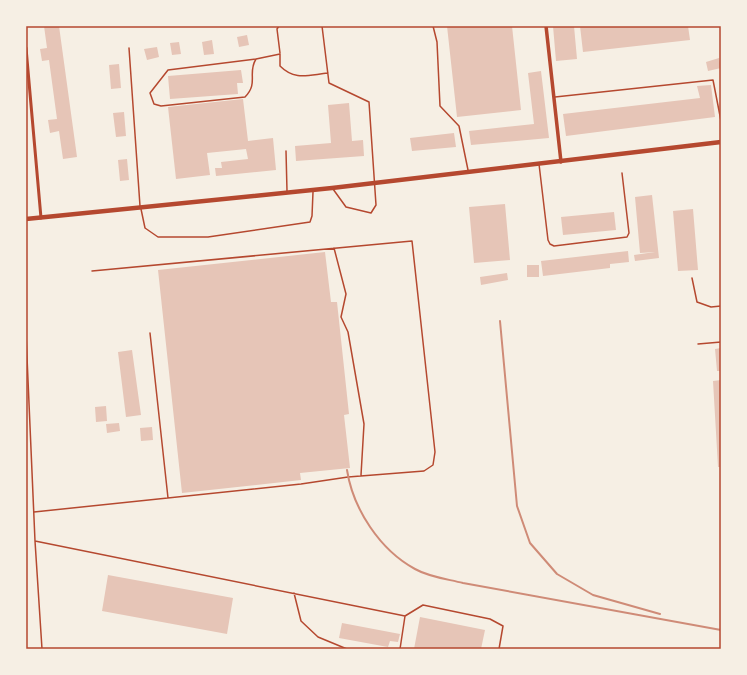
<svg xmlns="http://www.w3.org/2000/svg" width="747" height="675" viewBox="0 0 747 675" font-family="'DM Sans',sans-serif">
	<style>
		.building { fill: #e6c5b7 }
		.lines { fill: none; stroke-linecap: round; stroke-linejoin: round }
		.service { stroke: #b5482f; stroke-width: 1.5 }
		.minor { stroke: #b5482f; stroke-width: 3 }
		.tertiary { stroke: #b5482f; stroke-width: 3.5 }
		.primary { stroke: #b5482f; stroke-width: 4.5 }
		.rail { stroke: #cf8b77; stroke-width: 2 }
		.neatline { fill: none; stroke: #b5482f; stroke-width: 1.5 }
	</style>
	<rect width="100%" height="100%" fill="#f6efe4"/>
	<path class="building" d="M44 26H59L77 157 63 159 59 131 50 133 48 120 57 119 49 60 42 61 40 49 47 48Z
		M447 26H512L521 110 457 117Z
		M553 26H574L577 59 556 61Z
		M580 26H688L690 40 583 52Z
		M247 35 249 45 239 47 237 37Z
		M212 40 214 54 204 55 202 42Z
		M179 42 181 54 172 55 170 43Z
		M157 47 159 57 147 60 144 49Z
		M719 58 721 68 708 71 706 62Z
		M119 64 121 88 111 89 109 65Z
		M241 70 243 83H237L238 94 170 99 168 76Z
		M541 71 549 138 471 145 469 131 534 124 528 73Z
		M711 85 715 117 566 136 563 114 700 98 697 86Z
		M243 99 248 141 273 138 276 170 216 176 215 168H222L221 162 248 159 246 149 207 153 210 175 176 179 168 107Z
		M349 103 352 141 363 140 364 156 296 161 295 146 331 143 328 105Z
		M124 112 126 136 116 137 113 113Z
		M454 133 456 147 412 151 410 138Z
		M127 159 129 180 120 181 118 160Z
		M652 195 659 258 635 261 634 255 655 252 640 253 635 197Z
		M505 204 510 260 474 263 469 207Z
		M693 209 698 270 678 271 673 211Z
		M614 212 616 230 563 235 561 217Z
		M628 251 629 262 610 264V268L543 276 541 261Z
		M325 252 331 302H337L349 414 344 415 350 468 300 473 301 480 182 493 158 270Z
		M527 265H539V277H527Z
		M507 273 508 280 481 285 480 277Z
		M721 348V371H717L715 349Z
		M132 350 141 415 126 417 118 352Z
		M721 380V467H718L713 381Z
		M106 406 107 421 96 422 95 407Z
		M119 423 120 431 107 433 106 424Z
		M152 427 153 440 141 441 140 428Z
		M108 575 233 598 227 634 102 611Z
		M420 617 485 630 481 649H414Z
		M342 623 400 634 398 642 390 641 388 647 339 638Z"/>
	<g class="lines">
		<path class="service" d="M279 26 277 29 280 53
			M322 26 329 83 369 102 376 205 371 213 346 207 333 189
			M433 26 437 42 440 106 459 126 468 170
			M129 48 140 206
			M256 59 168 70 150 93 154 104 161 106 245 97C259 83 247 73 256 59L280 54V66C295 81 308 75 328 73
			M555 97 713 80 721 121
			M286 151 287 191
			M539 164 548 240 550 244 554 246 627 237 629 233 622 173
			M141 209 145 228 158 237H208L310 222 312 216 313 192
			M334 248 346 294 341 317 348 332 364 424 361 475
			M692 278 697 302 711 307 721 306
			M150 333 168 498
			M26 334 35 541 42 649
			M698 344 721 342
			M34 512 301 484 348 477 424 471 433 465 435 452 412 241 92 271
			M35 541 405 616 423 605 490 619 503 626 499 649
			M294 593 301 621 318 637 347 649
			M400 649 405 616"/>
		<path class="minor" d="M26 48 41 218"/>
		<path class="tertiary" d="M546 26 561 162"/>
		<path class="primary" d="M26 219 332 188 721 142"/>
		<path class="rail" d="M500 321 517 506 530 543 557 574 593 595 660 614
			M347 470C353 509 380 550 415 569 429 577 447 579 463 583L721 630"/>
	</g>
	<rect width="747" height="675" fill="none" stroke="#f6efe4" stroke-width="54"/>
	<rect x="27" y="27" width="693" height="621" class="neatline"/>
</svg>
